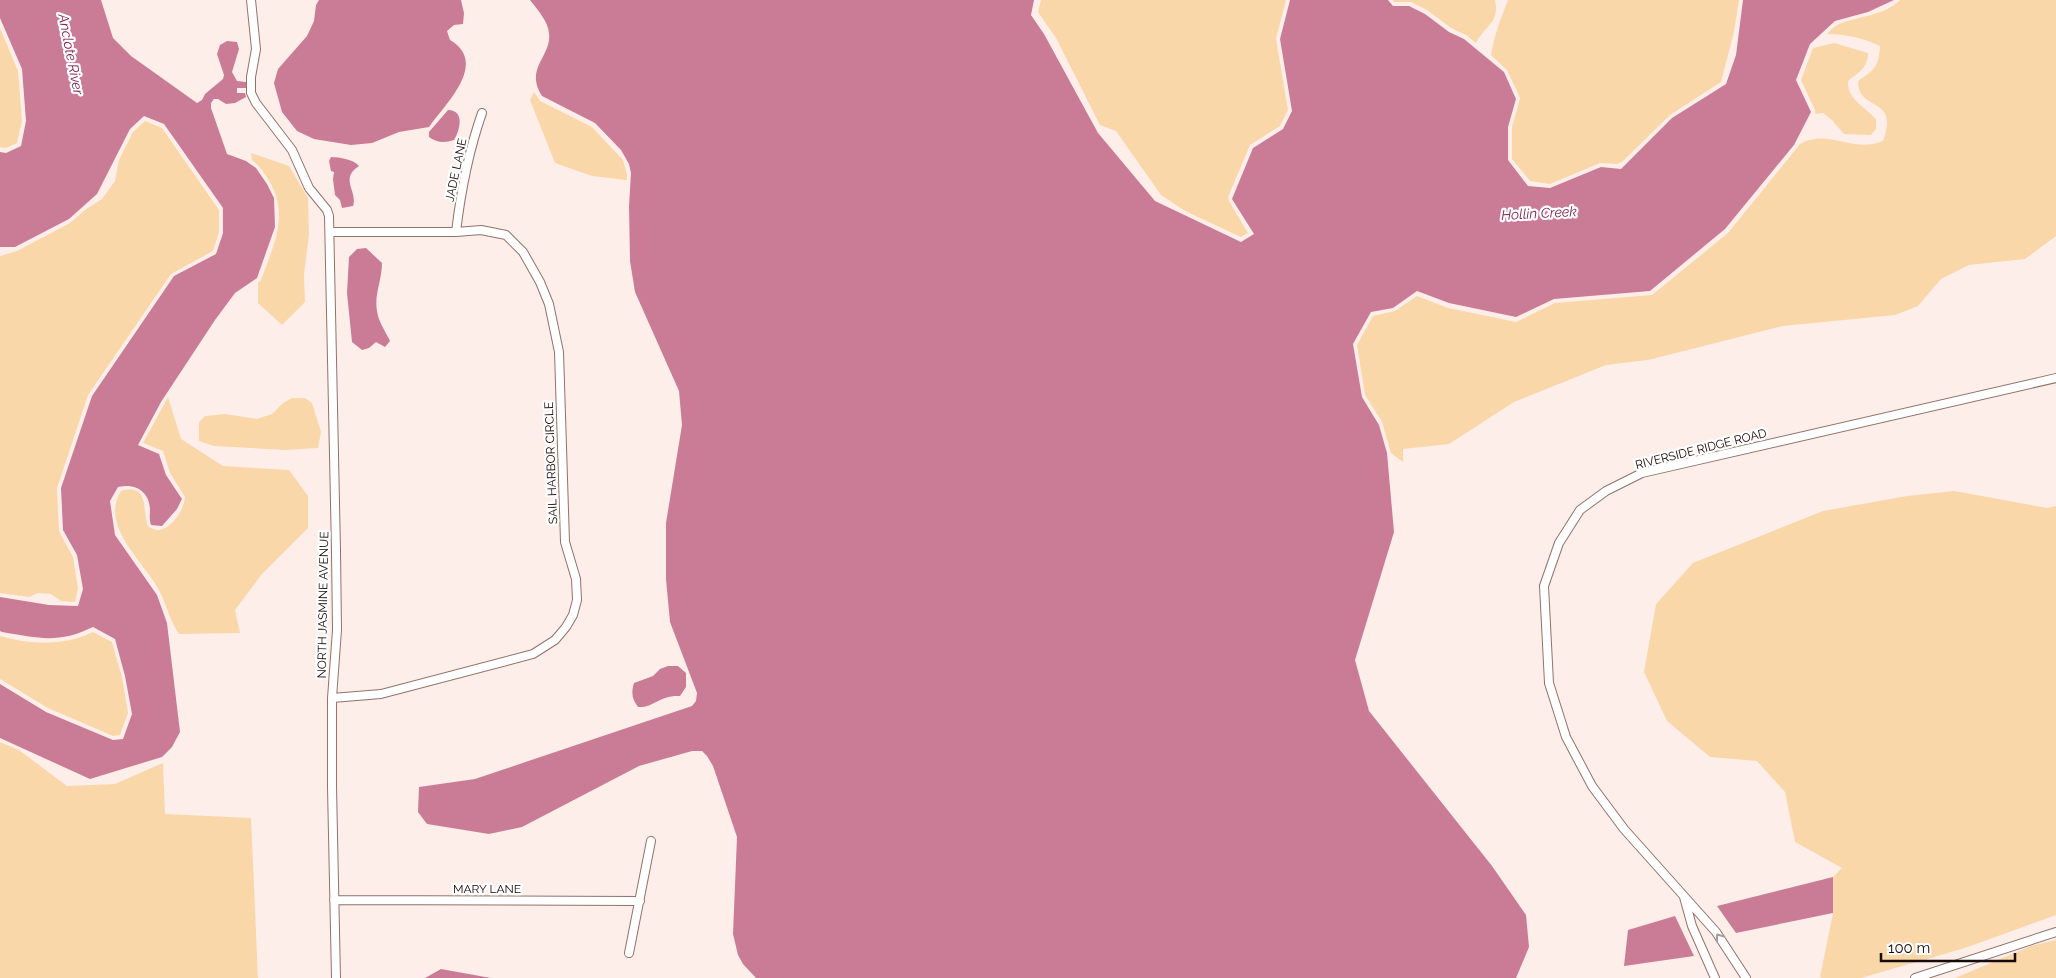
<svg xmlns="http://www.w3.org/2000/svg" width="2056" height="978" viewBox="0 0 2056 978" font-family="Raleway,sans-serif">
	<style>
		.green { fill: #fad7a9 }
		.water { fill: #ca7c97 }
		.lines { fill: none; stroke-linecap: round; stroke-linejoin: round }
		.minor-casing { stroke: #927269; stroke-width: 10 }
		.minor { stroke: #fff; stroke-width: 8 }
		.oneway { stroke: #a29d9c }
		.labels { text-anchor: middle; stroke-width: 4.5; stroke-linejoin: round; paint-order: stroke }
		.street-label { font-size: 12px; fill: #170b08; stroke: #fff }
		.water-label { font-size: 14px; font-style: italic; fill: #80244c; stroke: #fff }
	</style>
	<rect width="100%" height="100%" fill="#fdeeea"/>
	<path class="green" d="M1041 0H1286L1276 39 1288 110 1280 126 1250 145 1228 197 1229 201 1248 233 1241 237 1185 211 1161 195 1116 131 1100 125 1056 38 1038 12Z
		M1393 0H1495C1500 23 1485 25 1476 43L1466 35 1451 28 1427 10 1411 2H1394Z
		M1508 0H1739L1734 32 1721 82 1670 115 1622 162 1617 164 1600 163 1550 184 1530 181 1512 159V127L1520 98 1507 70 1491 55C1494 36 1501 18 1508 0Z
		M1900 0H2056V236L2025 259 1969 265 1941 279 1918 306 1895 315 1783 326 1648 360 1606 365 1514 402 1449 444 1403 449V462L1391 453 1382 422 1365 395 1357 345 1373 316 1395 311 1417 296 1448 308 1516 322 1555 303 1652 295 1728 233 1800 144C1830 128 1851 154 1883 141 1900 95 1858 113 1858 81 1874 70 1879 67 1880 46 1863 38 1846 34 1827 34 1830 31 1834 26 1839 24 1859 16 1884 16 1900 0Z
		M0 28 18 71 22 121 17 143 6 148 0 147Z
		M1834 43 1868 53C1868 68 1858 73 1848 81 1847 99 1865 107 1876 119V129L1871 135 1844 134 1832 120 1823 113 1815 114V110L1801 80 1813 48Z
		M534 92 540 101 592 127 623 160 627 174V180L592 176 555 163 530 100Z
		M145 121 162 128 219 210V232L213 251 171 274 88 395 57 488 59 531 73 557 78 588 75 602 61 601 51 594 38 593 29 597 0 593V256L17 251 70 223 85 210 102 199 115 181 119 160 133 132Z
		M251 153 289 166 308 198 309 234 304 275 305 302 282 325 258 303V283L261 280C273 247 290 214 269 181 264 173 260 166 252 160Z
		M168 397 181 439 223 466 289 470 308 496V528L262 574 235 610 240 633 179 634C170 621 167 606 160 592 145 562 99 527 121 491 150 483 142 511 148 526 164 540 184 513 185 497L170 473 163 451 143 443Z
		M292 398H305L312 403 321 432 318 448 286 450 214 446 199 441V422L205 416 225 414 257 419 272 414 283 403Z
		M1954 491 2047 508 2056 506V915L1965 948 1861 978H1822L1820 977 1833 913V877L1842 868 1795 842 1785 792 1757 761 1710 757 1667 721 1644 672 1656 604 1693 563 1823 511 1907 496Z
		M93 632 112 642 122 677 128 713 120 735 113 736 48 708 0 679V636C31 645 64 646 93 632Z
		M0 742 19 750 67 786 115 784 163 763 165 814 251 818 258 978H0Z
		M2056 940V978H1955L2031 946Z"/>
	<path class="water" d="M0 0H101L113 38 131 56 197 103 202 100 205 94 223 79 224 75 217 54 220 45 227 41 237 42 239 49 232 72 237 81 246 82V88H237V93H245L246 97 235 103 226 104 218 99H214L211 103V108L227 154 246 161 256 168 267 184 274 198 275 227 257 278 235 293 215 320 161 402 138 445 159 454 166 475 182 499 177 509 162 526 151 525C149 519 150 515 150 509 149 491 135 483 118 487L110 501 115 535 157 595 167 623 180 732 172 747 162 757 90 779 0 738V684L46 712 113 740 123 739 132 714 125 676 115 639 93 627C58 644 39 638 2 632L0 631V597L49 605 78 606 83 589 77 555 63 530 61 488 92 396 174 276 216 254 223 233V208L164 124 144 116 130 129 97 194 69 219 15 247H0V152L6 153 21 146 26 121 22 69 0 18Z
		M319 0H461L464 13 463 24 454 25 447 31 450 40C489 63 446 103 429 127L399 132 372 143 351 145 314 139 297 131 282 112 274 83 278 69 307 36 314 21 316 5Z
		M530 0H1034L1031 15 1044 34 1098 133 1155 201 1241 242 1254 234 1232 199 1253 148 1283 129 1292 111 1280 39 1290 0H1388L1393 6H1409L1425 14 1449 32 1464 39 1504 72 1516 99 1508 127V160L1528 186 1550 188 1601 167 1621 169 1672 118 1726 84 1736 55 1743 0H1894L1868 12 1835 21 1810 44 1796 80 1811 112 1794 145 1725 229 1650 291 1554 299 1516 317 1449 303 1417 291 1393 308 1371 312 1353 344 1362 397 1379 425 1387 453 1394 532 1355 660 1369 711 1492 866 1526 915 1529 947 1516 978H756L743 964 738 955 733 934 737 837 713 766 707 756 702 751H692L639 766 522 827 489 834 427 824 418 812 419 787 475 779 692 706 696 701 697 693 670 622 666 579V523L682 425 679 391 635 292 630 261 629 206 631 173 629 164 621 150 595 123 542 96C524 68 552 57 549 33 548 21 537 9 530 0Z
		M448 110C465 110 460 130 454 140 445 143 437 143 429 137V132Z
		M331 157C339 157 355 160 359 166 339 179 358 191 353 206L342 208 340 200 335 195 333 179 334 172 331 171 329 161Z
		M366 248 382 263C382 280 374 295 377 311 378 321 386 332 390 341L385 347 376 342 369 348 362 350 352 342 347 293 349 257 357 249Z
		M668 666H678L686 673V687L680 696C659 695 654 708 638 707 632 699 631 693 634 683L653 676 660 669Z
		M1833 877V913L1736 933 1717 906Z
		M1675 916 1694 956 1624 966 1628 930Z
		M441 969 491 978H425Z"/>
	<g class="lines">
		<defs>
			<path id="minor" d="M251 0 256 49 251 77V93L256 103 292 150 309 188 327 210 329 216 336 551 337 630 332 698V787L336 978
				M330 232H456L481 230 506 235 523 252 540 282 549 304 559 352 565 542 576 579 577 600 573 615 566 627 555 640 533 654 381 694 332 698
				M456 232C461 190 468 153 482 113
				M1684 897 1692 926 1715 978
				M334 900 640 901
				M629 953 651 841
				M1746 978 1716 932 1624 829 1592 786 1566 737 1549 683 1544 586 1559 543 1580 510 1606 491 1642 473 2056 378
				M1915 978 2056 932"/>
		</defs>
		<use href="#minor" class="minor-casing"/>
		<use href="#minor" class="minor"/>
	</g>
	<defs><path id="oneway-chevron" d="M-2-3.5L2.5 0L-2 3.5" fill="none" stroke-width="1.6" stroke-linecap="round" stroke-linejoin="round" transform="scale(1.25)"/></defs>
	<use class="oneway" href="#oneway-chevron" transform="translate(1719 937) rotate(-126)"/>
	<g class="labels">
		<g class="street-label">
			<text transform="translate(456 170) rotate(-78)" y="4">JADE LANE</text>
			<text transform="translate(1701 449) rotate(-14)" y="4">RIVERSIDE RIDGE ROAD</text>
			<text transform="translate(551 463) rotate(-92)" y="4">SAIL HARBOR CIRCLE</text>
			<text transform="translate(323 605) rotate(-89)" y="4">NORTH JASMINE AVENUE</text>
			<text x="487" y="893">MARY LANE</text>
		</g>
		<g class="water-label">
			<text transform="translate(71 54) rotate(79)" y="5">Anclote River</text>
			<text transform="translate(1539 213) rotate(-3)" y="5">Hollin Creek</text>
		</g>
	</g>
	<path d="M1881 953v8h134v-8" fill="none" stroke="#170b08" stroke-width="2.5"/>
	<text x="1888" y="953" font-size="15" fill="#170b08" stroke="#ffffff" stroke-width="4" paint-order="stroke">100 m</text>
</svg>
